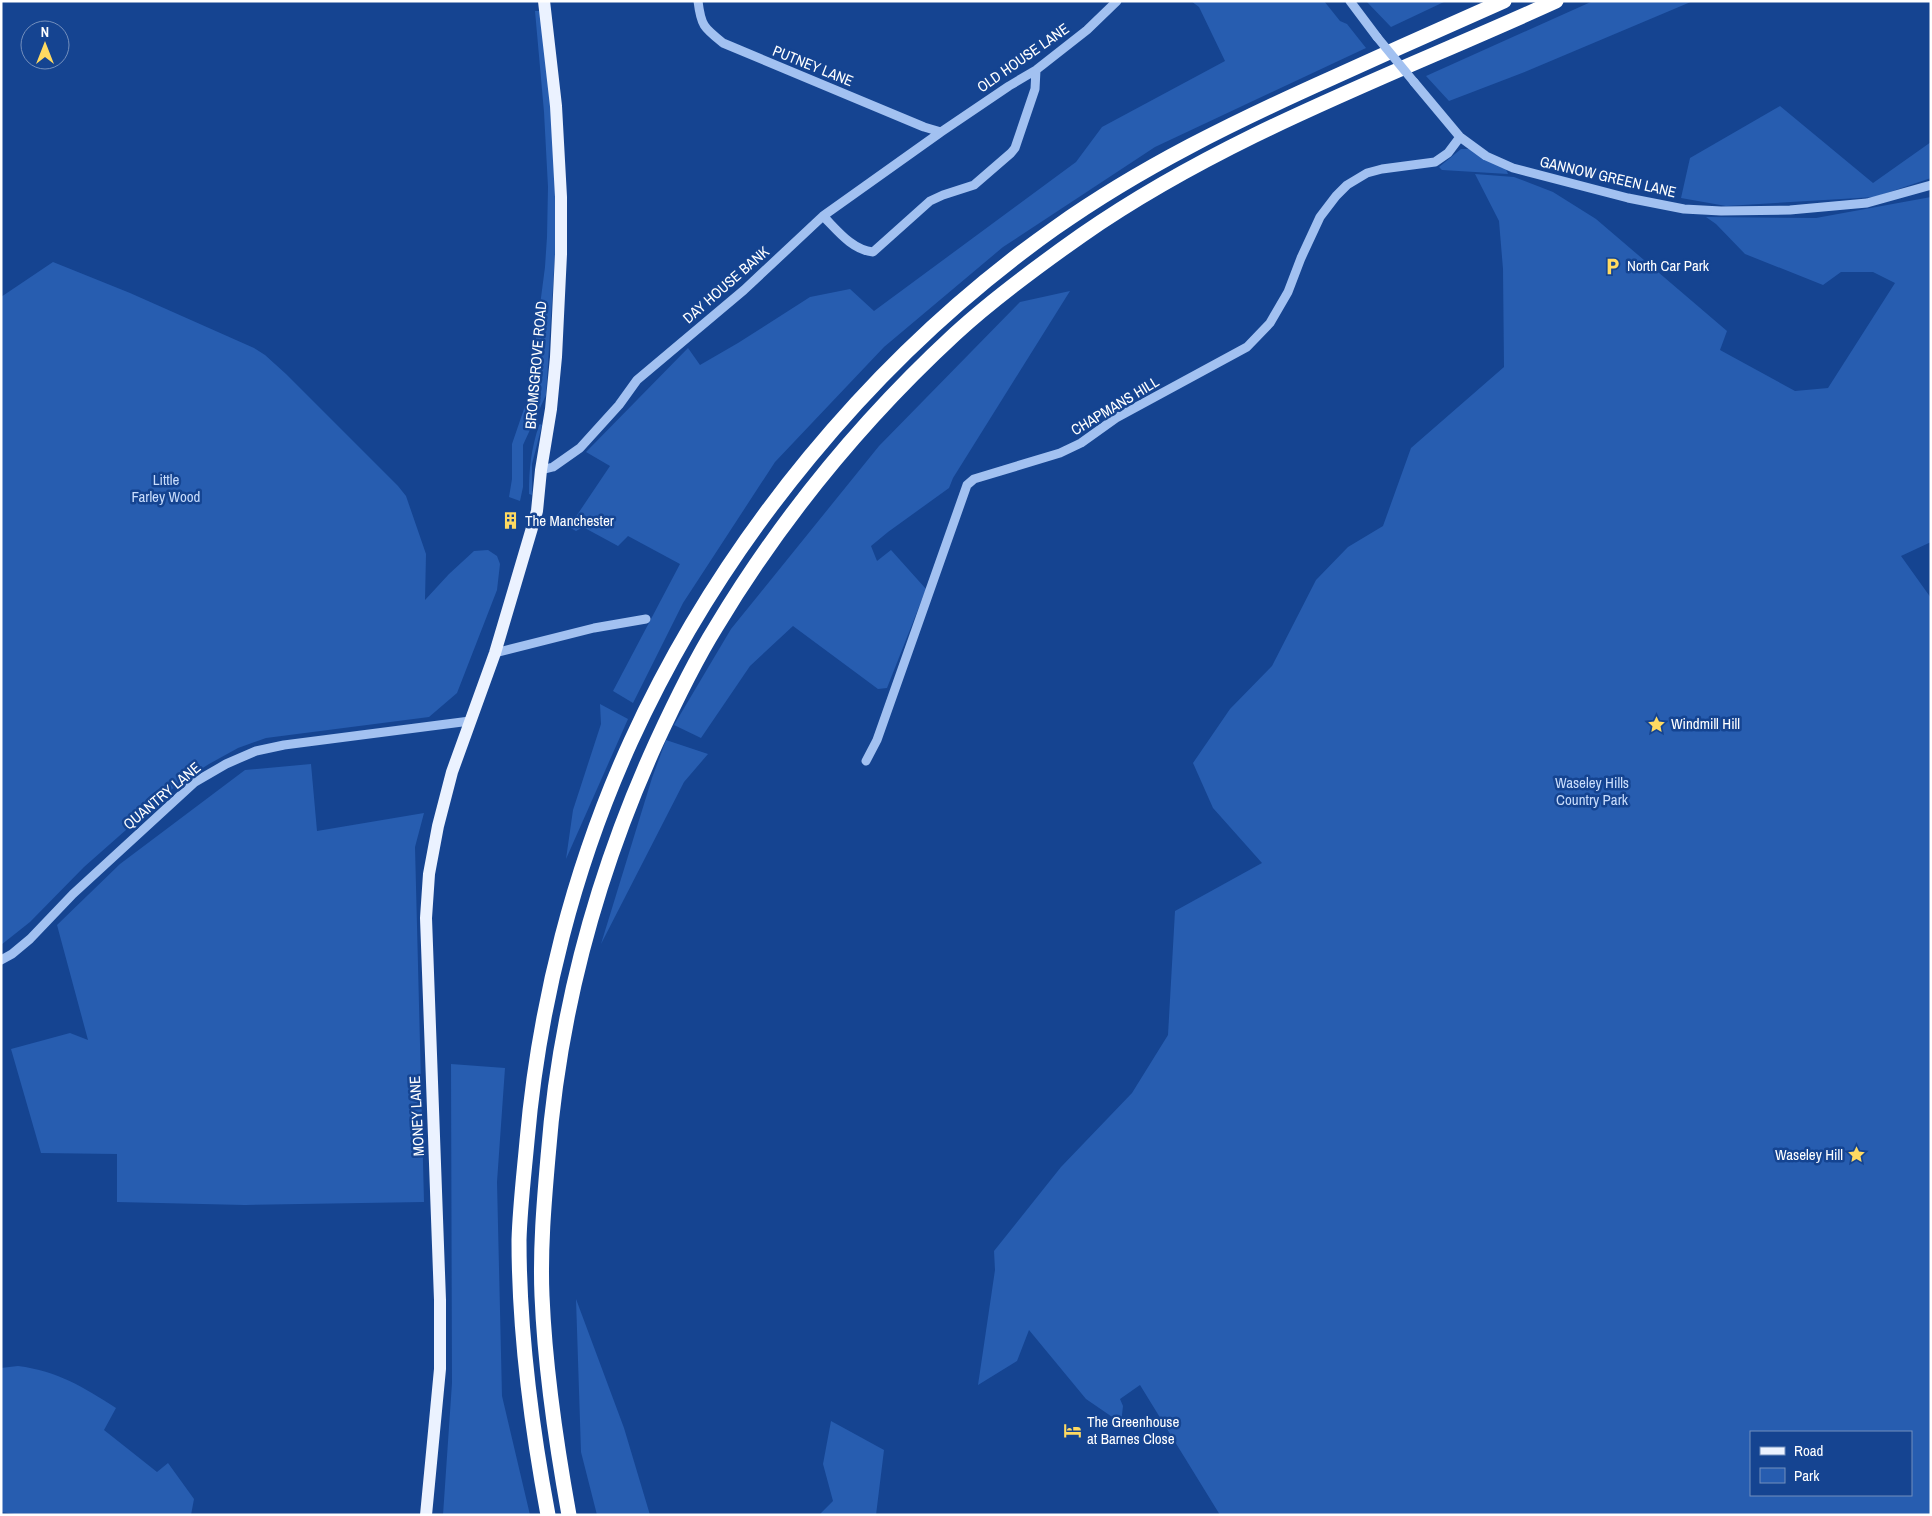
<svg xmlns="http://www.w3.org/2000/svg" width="1932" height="1516" viewBox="0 0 1932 1516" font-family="'Archivo Narrow',sans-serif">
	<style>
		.green { fill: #275db0; fill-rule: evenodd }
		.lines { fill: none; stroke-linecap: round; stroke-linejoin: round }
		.minor { stroke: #a2c1f1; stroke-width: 9 }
		.major { stroke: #ebf2ff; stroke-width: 12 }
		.highway { stroke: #fff; stroke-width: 15 }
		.minor-bridge { stroke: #a2c1f1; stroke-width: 9 }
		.labels { text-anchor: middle; stroke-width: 5; stroke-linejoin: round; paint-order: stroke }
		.street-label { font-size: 15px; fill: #fff; stroke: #154491 }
		.poi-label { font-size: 15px; fill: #fff; stroke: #154491; text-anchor: start }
		.park-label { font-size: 15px; fill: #c9ddfc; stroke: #154491 }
	</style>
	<rect width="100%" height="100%" fill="#154491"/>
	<path class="green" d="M1191 1H1324L1340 21 1347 24 1366 48 1155 147 1003 247 884 347 775 462 683 603 633 703 613 691 680 564 628 536 618 546 583 527 576 531 569 527 610 466 586 452 688 348 700 365 738 343 810 297 850 289 874 311 1076 162 1102 127 1225 61 1199 7Z
		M1366 1H1446L1391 27Z
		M1593 1H1693L1527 71 1449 101 1426 76Z
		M535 11H540L551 106 556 197 555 254 546 395 523 445V487L520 501 509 497 512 479V444L526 403 531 374 545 267 547 237 548 187 544 112Z
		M1780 106 1873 183 1931 142V178L1875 197 1726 206 1681 198 1690 158Z
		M1461 149H1469L1505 167 1508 174 1442 170 1439 167Z
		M1475 174 1514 177 1553 192 1596 219 1727 331 1720 350 1795 391 1828 388 1895 283 1873 272H1841L1823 285 1745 254 1716 224 1706 217 1816 218 1931 197V542L1901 556 1931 598V1515H1220L1140 1385 1120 1399 1123 1406 1121 1423 1086 1399 1029 1330 1017 1361 978 1385 995 1270 994 1251 1061 1167 1132 1093 1168 1035 1175 911 1262 863 1213 808 1193 763 1230 709 1272 666 1316 580 1348 547 1383 526 1411 448 1504 367 1503 269 1499 221ZM1751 1432H1911V1495H1751Z
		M53 262 130 293 254 348 265 355 286 374 398 486 406 496 426 554 425 600 449 574 474 551 488 550 497 556 500 564 497 590 457 693 429 717 266 738 238 748 209 764 178 784 84 867 30 922 1 945V297Z
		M1070 291 953 478 949 488 888 532 871 546 877 561 891 550 926 589 887 688 878 689 793 626 750 666 701 738 674 725 731 629 879 446 1020 302Z
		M540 424 542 425 532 464V495L529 494C529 468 531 450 539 425Z
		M600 704 628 719 566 859 573 810 601 724Z
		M666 740 708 754 684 782 601 944 652 778Z
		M311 764 317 831 424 813 415 847 424 1202 245 1205 117 1202V1154L41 1153 11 1049 70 1033 88 1040 57 925 120 864 245 770Z
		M451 1064 505 1068 497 1182 502 1396 530 1515H443L452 1383Z
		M576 1299 624 1428 650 1515H597L581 1452Z
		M18 1366C58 1371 83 1387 116 1408L104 1430 157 1472 168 1463 194 1499 191 1515H21L1 1512V1368Z
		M831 1421 884 1450 876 1515H819L833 1501 823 1464Z"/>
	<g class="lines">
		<path class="minor" d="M698 1C701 26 704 28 723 43L924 127 941 132
			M1350 1 1377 37
			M1414 82 1460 137 1486 156 1513 168 1628 198 1684 209 1721 211 1790 210 1867 203 1931 185
			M823 216C837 230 852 250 873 252L930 201 943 195 974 185 1011 153 1015 148 1035 89 1036 70
			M541 470 553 467 580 448 619 405 637 380 744 290 823 216 941 132 1009 86 1036 70 1087 30 1117 1
			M495 653 594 628 646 619
			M866 761 877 740 967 485 974 479 1060 453 1081 443 1116 418 1247 347 1270 323 1288 292 1301 258 1320 217 1336 196 1347 185 1367 173 1382 169 1435 162 1448 153 1460 137
			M1 960 12 954 30 939 73 894 195 782 226 764 256 751 284 745 470 721"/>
		<path class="major" d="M426 1515 440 1369V1300L426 918 429 874 438 826 452 772 495 653 537 511 541 470 551 409 556 357 561 254V197L556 106 544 1"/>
		<path class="highway" d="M548 1515C531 1424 519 1332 519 1240 520 1207 524 1174 527 1141 539 1004 574 866 631 741 723 540 874 356 1055 228 1141 167 1236 121 1332 78 1389 52 1447 26 1504 1
			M569 1515C556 1443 545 1369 542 1296 540 1250 544 1203 548 1157 559 1013 597 873 656 743 674 704 693 664 716 627 781 519 863 419 955 334 994 298 1038 266 1082 235 1227 134 1396 74 1556 1"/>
		<path class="minor-bridge" d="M1377 37 1414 82"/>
	</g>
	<defs>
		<symbol id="parking-bare" viewBox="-9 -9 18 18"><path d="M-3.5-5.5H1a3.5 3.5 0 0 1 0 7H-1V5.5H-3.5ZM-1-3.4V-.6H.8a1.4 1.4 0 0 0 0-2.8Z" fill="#ffda61" stroke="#154491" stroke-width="2.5" paint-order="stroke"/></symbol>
		<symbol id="building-bare" viewBox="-9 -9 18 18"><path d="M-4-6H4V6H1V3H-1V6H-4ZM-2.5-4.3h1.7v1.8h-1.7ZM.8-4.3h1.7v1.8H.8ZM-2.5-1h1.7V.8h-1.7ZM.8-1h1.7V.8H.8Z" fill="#ffda61" stroke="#154491" stroke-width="2.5" paint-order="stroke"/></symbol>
		<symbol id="sight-bare" viewBox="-9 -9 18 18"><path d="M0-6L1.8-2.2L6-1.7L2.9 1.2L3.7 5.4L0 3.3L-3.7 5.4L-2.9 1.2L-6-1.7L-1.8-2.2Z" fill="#ffda61" stroke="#154491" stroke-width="2.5" paint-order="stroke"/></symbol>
		<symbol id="hotel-bare" viewBox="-9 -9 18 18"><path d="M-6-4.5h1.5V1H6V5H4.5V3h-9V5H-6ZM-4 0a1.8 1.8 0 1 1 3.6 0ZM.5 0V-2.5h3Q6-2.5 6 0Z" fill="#ffda61" stroke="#154491" stroke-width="2.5" paint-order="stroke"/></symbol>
	</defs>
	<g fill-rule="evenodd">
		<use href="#parking-bare" x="1600" y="254" width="25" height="25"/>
		<use href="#building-bare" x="498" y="508" width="25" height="25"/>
		<use href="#sight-bare" x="1644" y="712" width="25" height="25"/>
		<use href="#sight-bare" x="1844" y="1142" width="25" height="25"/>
		<use href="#hotel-bare" x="1060" y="1418" width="25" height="25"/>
	</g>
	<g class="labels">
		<g class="street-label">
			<text transform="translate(1023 58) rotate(-35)" y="5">OLD HOUSE LANE</text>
			<text transform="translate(813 66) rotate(22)" y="5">PUTNEY LANE</text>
			<text transform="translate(1608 177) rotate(13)" y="5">GANNOW GREEN LANE</text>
			<text transform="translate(726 285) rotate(-41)" y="5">DAY HOUSE BANK</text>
			<text transform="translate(536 365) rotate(-85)" y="5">BROMSGROVE ROAD</text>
			<text transform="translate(1115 406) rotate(-31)" y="5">CHAPMANS HILL</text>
			<text transform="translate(162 796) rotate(-40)" y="5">QUANTRY LANE</text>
			<text transform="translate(417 1116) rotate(-93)" y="5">MONEY LANE</text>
		</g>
		<g class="poi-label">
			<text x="1627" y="271">North Car Park</text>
			<text x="525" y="526">The Manchester</text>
			<text x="1671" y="729">Windmill Hill</text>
			<text x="1843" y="1160" text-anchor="end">Waseley Hill</text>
			<text x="1087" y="1427">The Greenhouse<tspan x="1087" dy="17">at Barnes Close</tspan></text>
		</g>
		<g class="park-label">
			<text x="166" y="485">Little<tspan x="166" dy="17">Farley Wood</tspan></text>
			<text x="1592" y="788">Waseley Hills<tspan x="1592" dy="17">Country Park</tspan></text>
		</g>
	</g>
	<rect width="1932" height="1516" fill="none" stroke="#ffffff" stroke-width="5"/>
	<rect x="1750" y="1431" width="162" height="65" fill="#154491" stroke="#738fbd"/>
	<rect x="1760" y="1447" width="25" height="8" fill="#ebf2ff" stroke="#738fbd"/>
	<text x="1794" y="1456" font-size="15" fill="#ffffff">Road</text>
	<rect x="1760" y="1468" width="25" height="15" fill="#275db0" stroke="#738fbd"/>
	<text x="1794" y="1481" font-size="15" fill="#ffffff">Park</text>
	<g transform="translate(45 45)"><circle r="24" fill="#154491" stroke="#738fbd"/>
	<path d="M0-4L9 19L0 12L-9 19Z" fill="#ffda61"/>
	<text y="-8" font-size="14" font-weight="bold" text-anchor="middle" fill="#ffffff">N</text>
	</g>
</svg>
